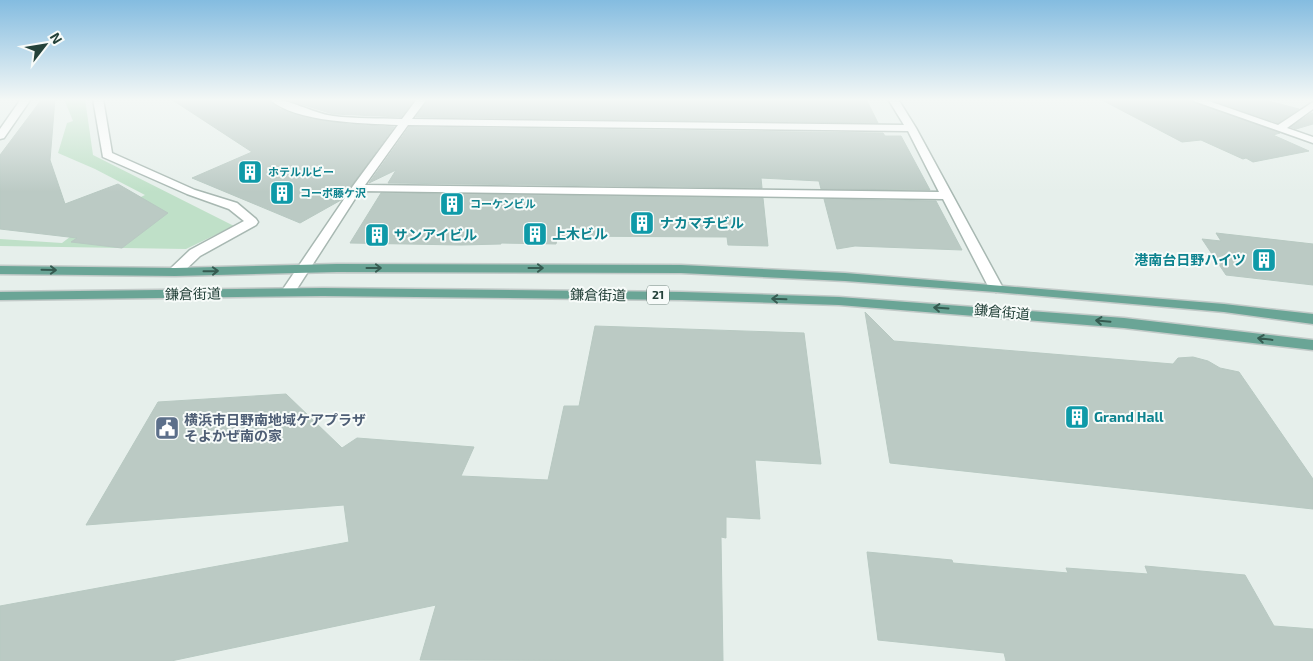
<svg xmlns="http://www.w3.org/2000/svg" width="1313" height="661" viewBox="0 0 1313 661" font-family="'Exo 2','Noto Sans JP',sans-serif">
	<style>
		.green { fill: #bfe0c8 }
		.building { fill: #bbcac4; stroke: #b8c9c2 }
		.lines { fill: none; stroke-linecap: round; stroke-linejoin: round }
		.minor-casing { stroke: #a8b8b2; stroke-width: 3 }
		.major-casing { stroke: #c2cac8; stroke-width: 3 }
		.minor { fill: #fff; fill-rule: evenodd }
		.major { fill: #6aa596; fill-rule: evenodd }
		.oneway { stroke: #365b51 }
		.labels { text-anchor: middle; stroke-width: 4; stroke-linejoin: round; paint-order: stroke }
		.far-culture-label { font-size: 11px; font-weight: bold; fill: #0d838f; stroke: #f7fbf9; text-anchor: start }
		.shield { fill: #f7fbf9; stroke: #637a73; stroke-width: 1 }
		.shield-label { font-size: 12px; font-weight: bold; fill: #24423a }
		.culture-label { font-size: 14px; font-weight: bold; fill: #0d838f; stroke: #f7fbf9; text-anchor: start }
		.street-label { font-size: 14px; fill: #24423a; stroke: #f7fbf9 }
		.service-label { font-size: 14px; font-weight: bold; fill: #4e5e75; stroke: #f7fbf9; text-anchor: start }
	</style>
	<rect width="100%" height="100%" fill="#e6efeb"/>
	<path class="green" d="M64 99H85L93 155 234 226 186 249 0 246V239L62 243 91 221 145 195 95 169 58 153 67 123 73 121Z"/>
	<path class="building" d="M42 99H55L50 160 65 204 118 184 168 213 122 248 71 242 77 238 0 229V155Z
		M171 99H267L280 109 312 119 349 124 394 127 341 200 300 223 192 178 252 152Z
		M284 99H415L401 117 333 114Z
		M429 99H866L878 123 416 117Z
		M1100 99H1186L1280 133 1273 135 1309 151 1253 162 1246 158 1243 159 1201 140 1182 142Z
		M1209 99H1261L1299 109 1278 123Z
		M1311 113H1313V124L1296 129 1291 127Z
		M409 127 883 133 885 136H901L930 190 821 189 819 181 761 178 762 188 388 183 396 170 369 183Z
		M381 193 763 198 768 246 728 245 727 237 558 236 556 244 501 243V244L461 245 350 243Z
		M824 199 936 201 962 250 855 246 837 249Z
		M1216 233 1313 244V285L1226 275 1202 239 1221 241Z
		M865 312 894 341 1173 364 1178 358 1193 357 1208 361 1220 368 1239 372 1313 479V509L890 463Z
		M595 326 804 333 821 464 755 460 760 519 726 517V538L721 537 723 661 420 660 436 605 171 661H0V606L349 542 344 505 86 525 158 402 286 394 342 448 357 438 474 447 461 476 548 480 564 406H579Z
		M867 552 952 560 953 563 1068 573 1066 568 1148 574 1145 566 1245 575 1274 626 1313 629V661H1006L1004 653 878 640Z"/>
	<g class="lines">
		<defs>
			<path id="minor" d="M21 99H31L4 138 0 139V129Z
				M93 99H103L112 153 195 190 237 203 256 219 258 222 256 225 200 256 180 275H170L168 272 170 269 190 250 244 221 229 209 187 194 103 157Z
				M269 99C291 99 311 113 333 116 355 119 380 118 402 119L417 99H427L412 119 904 125 888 99H898L916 128 1003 288 996 292 989 288 943 199 360 191 293 295H283L281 292 353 186 398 125C363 123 296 123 269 99ZM408 125 908 131 939 192 365 185Z
				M1188 99H1203L1278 125 1313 102V109L1287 128 1313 137V143Z"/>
			<path id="major" d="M337 264 681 265 845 273 1224 304 1313 314V324L1224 312 996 292 845 281 681 273 337 272 175 276 0 274V266L175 268Z
				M323 288 682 292 839 297 1124 318 1313 340V350L1124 328 839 305 682 300 323 296 0 300V292Z"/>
		</defs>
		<use href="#minor" class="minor-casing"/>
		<use href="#major" class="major-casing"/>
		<use href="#minor" class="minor"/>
		<use href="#major" class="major"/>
	</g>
	<defs><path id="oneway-shaft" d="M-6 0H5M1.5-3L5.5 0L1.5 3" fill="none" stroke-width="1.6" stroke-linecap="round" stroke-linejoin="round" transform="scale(1.25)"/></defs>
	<g class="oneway">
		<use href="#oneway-shaft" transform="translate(374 268)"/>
		<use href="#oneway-shaft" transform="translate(536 268)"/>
		<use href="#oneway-shaft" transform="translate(49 270) rotate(1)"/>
		<use href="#oneway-shaft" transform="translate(211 271) rotate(-1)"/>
		<use href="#oneway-shaft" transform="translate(779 299) rotate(-178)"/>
		<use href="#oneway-shaft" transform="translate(941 308) rotate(-176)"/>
		<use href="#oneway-shaft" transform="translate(1103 321) rotate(-175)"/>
		<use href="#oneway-shaft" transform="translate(1265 339) rotate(-173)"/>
	</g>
	<linearGradient id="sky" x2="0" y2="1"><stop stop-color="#84bce0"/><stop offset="0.52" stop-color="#f4f8f6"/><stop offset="1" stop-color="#f4f8f6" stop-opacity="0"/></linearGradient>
	<rect width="1313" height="192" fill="url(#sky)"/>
	<defs>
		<symbol id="building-square" viewBox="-11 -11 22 22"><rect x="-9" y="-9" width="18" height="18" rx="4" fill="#0f9aa8" stroke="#f7fbf9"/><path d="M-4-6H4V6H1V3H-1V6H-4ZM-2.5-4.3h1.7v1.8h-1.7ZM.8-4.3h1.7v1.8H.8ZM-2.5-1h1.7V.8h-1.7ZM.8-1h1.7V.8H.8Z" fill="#fff"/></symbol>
		<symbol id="civic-square" viewBox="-11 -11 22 22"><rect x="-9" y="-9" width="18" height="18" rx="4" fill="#5c6f8a" stroke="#f7fbf9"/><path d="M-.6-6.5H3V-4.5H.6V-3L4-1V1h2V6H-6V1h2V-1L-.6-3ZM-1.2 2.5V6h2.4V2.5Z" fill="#fff"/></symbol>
	</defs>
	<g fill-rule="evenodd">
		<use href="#building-square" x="236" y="158" width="28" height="28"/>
		<use href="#building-square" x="268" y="179" width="28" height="28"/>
		<use href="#building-square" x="438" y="190" width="28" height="28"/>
		<use href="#building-square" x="628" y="209" width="28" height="28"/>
		<use href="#building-square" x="521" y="220" width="28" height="28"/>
		<use href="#building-square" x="363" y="221" width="28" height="28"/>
		<use href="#building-square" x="1250" y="246" width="28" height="28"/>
		<use href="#building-square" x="1063" y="403" width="28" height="28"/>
		<use href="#civic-square" x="153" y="414" width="28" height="28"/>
	</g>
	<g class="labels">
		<g class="far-culture-label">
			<text x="268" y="176">ホテルルビー</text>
			<text x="300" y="197">コーポ藤ケ沢</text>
			<text x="470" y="208">コーケンビル</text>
		</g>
		<rect class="shield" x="647" y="285.5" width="22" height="19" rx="4"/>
		<g class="shield-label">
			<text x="658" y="299">21</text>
		</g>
		<g class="culture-label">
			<text x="660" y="228">ナカマチビル</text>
			<text x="552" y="239">上木ビル</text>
			<text x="394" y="240">サンアイビル</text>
			<text x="1246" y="265" text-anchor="end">港南台日野ハイツ</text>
			<text x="1094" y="422">Grand Hall</text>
		</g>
		<g class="street-label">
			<text transform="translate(193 294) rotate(-1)" y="5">鎌倉街道</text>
			<text transform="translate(598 295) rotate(1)" y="5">鎌倉街道</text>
			<text transform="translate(1002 312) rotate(5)" y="5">鎌倉街道</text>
		</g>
		<g class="service-label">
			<text x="184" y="425">横浜市日野南地域ケアプラザ<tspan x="184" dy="16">そよかぜ南の家</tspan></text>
		</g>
	</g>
	<g transform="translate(45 45) rotate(59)" stroke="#f7fbf9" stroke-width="4" paint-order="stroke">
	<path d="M0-4L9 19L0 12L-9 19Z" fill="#24423a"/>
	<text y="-8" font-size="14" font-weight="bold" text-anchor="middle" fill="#24423a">N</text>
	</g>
</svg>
